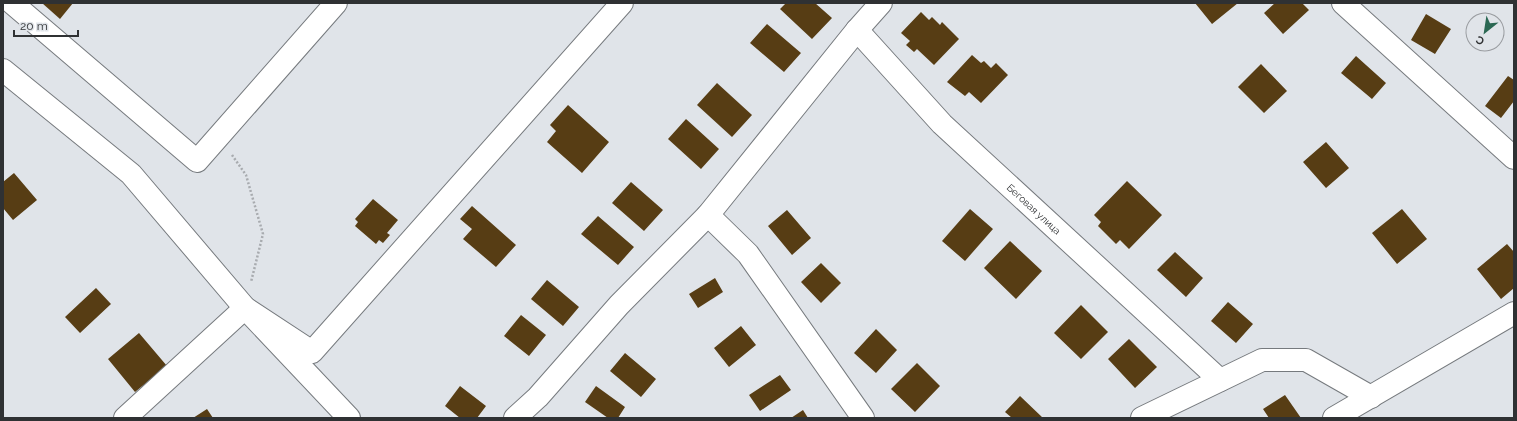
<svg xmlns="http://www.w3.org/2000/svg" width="1517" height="421" viewBox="0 0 1517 421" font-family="Raleway,sans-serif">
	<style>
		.building { fill: #573d14 }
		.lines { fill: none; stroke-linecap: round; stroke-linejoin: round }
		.minor-casing { stroke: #767a7e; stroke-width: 24 }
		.path { stroke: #a8abaf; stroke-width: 2.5; stroke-dasharray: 2 2; stroke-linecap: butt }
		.minor { stroke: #fff; stroke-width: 22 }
		.labels { text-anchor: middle; stroke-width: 4; stroke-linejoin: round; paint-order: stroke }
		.street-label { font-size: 10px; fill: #2f3133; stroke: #e0e4e9 }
	</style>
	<rect width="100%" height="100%" fill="#e0e4e9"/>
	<path class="building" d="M42 3H73L60 19Z
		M786 3H815L832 18 812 39 780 9Z
		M1195 3H1238L1212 24Z
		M1275 3H1302L1309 10 1283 34 1264 13Z
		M921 12 929 20 932 17 940 25 942 22 959 39 934 65 917 49 914 52 906 45 910 41 901 33Z
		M1426 14 1451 29 1435 54 1411 40Z
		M767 24 801 53 784 72 750 43Z
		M972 55 981 63 984 61 991 68 996 63 1008 75 981 103 969 92 965 96 947 82Z
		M1356 56 1386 83 1372 99 1341 73Z
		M1261 64 1287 91 1264 113 1238 87Z
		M1508 76 1514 80V101L1501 118 1485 106Z
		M717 83 752 115 732 137 697 105Z
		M568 105 609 142 582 173 547 142 556 131 550 125Z
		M686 119 719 149 701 169 668 139Z
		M1326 142 1349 168 1326 188 1303 162Z
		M14 173 37 200 13 220 3 208V182Z
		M1127 181 1162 215 1129 249 1120 240 1116 244 1098 226 1101 222 1094 215Z
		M631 182 663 210 644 231 612 203Z
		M373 199 398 220 387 233 390 235 383 243 379 240 376 244 355 226 358 222 355 219Z
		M472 206 516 245 496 267 463 239 472 229 460 219Z
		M970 209 993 229 965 261 942 241Z
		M1402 209 1427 239 1397 264 1372 233Z
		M787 210 811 238 792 255 768 226Z
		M598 216 634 247 618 265 581 234Z
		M1010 241 1042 271 1016 299 984 268Z
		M1507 244 1514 252V288L1501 299 1477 269Z
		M1175 252 1203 278 1186 297 1157 270Z
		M821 263 841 283 821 303 801 282Z
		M715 278 723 292 698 308 689 294Z
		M547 280 579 307 563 326 531 299Z
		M96 288 111 304 80 333 65 317Z
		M1228 302 1253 324 1236 343 1211 321Z
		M1081 305 1108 332 1081 359 1054 333Z
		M521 315 546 335 529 356 504 336Z
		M741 326 756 345 729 367 714 348Z
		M876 329 897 350 876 373 854 353Z
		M139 333 167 366 135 392 108 359Z
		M1129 339 1157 367 1135 388 1108 359Z
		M625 353 656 379 641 397 610 371Z
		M917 363 940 386 915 412 891 389Z
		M780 375 791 390 760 411 749 395Z
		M460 386 486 406 477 418H460L445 406Z
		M596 386 625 407 618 418H608L585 402Z
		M1285 395 1301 418H1269L1263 409Z
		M1020 396 1043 418H1012L1005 412Z
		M207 409 213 418H193Z
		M803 410 808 418H791Z"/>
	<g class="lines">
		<defs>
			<g id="minor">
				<path d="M12 3 197 161 336 3"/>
				<path d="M1343 3 1514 158"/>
				<path id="s1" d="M857 30 942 124 1220 380"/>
				<path d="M3 70 131 174 245 308 349 418"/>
				<path d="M708 215 748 254 863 418"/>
				<path d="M125 418 245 308 312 352 622 3"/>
				<path d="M515 418 538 397 619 305 708 215 857 30 881 3"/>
				<path d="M1142 418 1262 360H1306L1371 397"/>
				<path d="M1334 418 1514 313"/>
			</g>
		</defs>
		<use href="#minor" class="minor-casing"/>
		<path class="path" d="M232 155 246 175 263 234 251 282"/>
		<use href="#minor" class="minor"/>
	</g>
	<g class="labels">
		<g class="street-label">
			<text dy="4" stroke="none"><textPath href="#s1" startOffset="252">Беговая улица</textPath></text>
		</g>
	</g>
	<rect width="1517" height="421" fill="none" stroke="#2f3133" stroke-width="8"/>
	<g transform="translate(1485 32) rotate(210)"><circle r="19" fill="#e0e4e9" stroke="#999ca0"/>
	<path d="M0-3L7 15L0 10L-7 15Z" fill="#2b6853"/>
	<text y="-6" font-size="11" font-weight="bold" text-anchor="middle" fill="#2f3133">С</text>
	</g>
	<path d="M14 30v6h64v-6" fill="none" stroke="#2f3133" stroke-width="2"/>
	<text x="20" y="30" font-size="12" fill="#2f3133" stroke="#e0e4e9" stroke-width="3" paint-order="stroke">20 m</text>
</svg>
